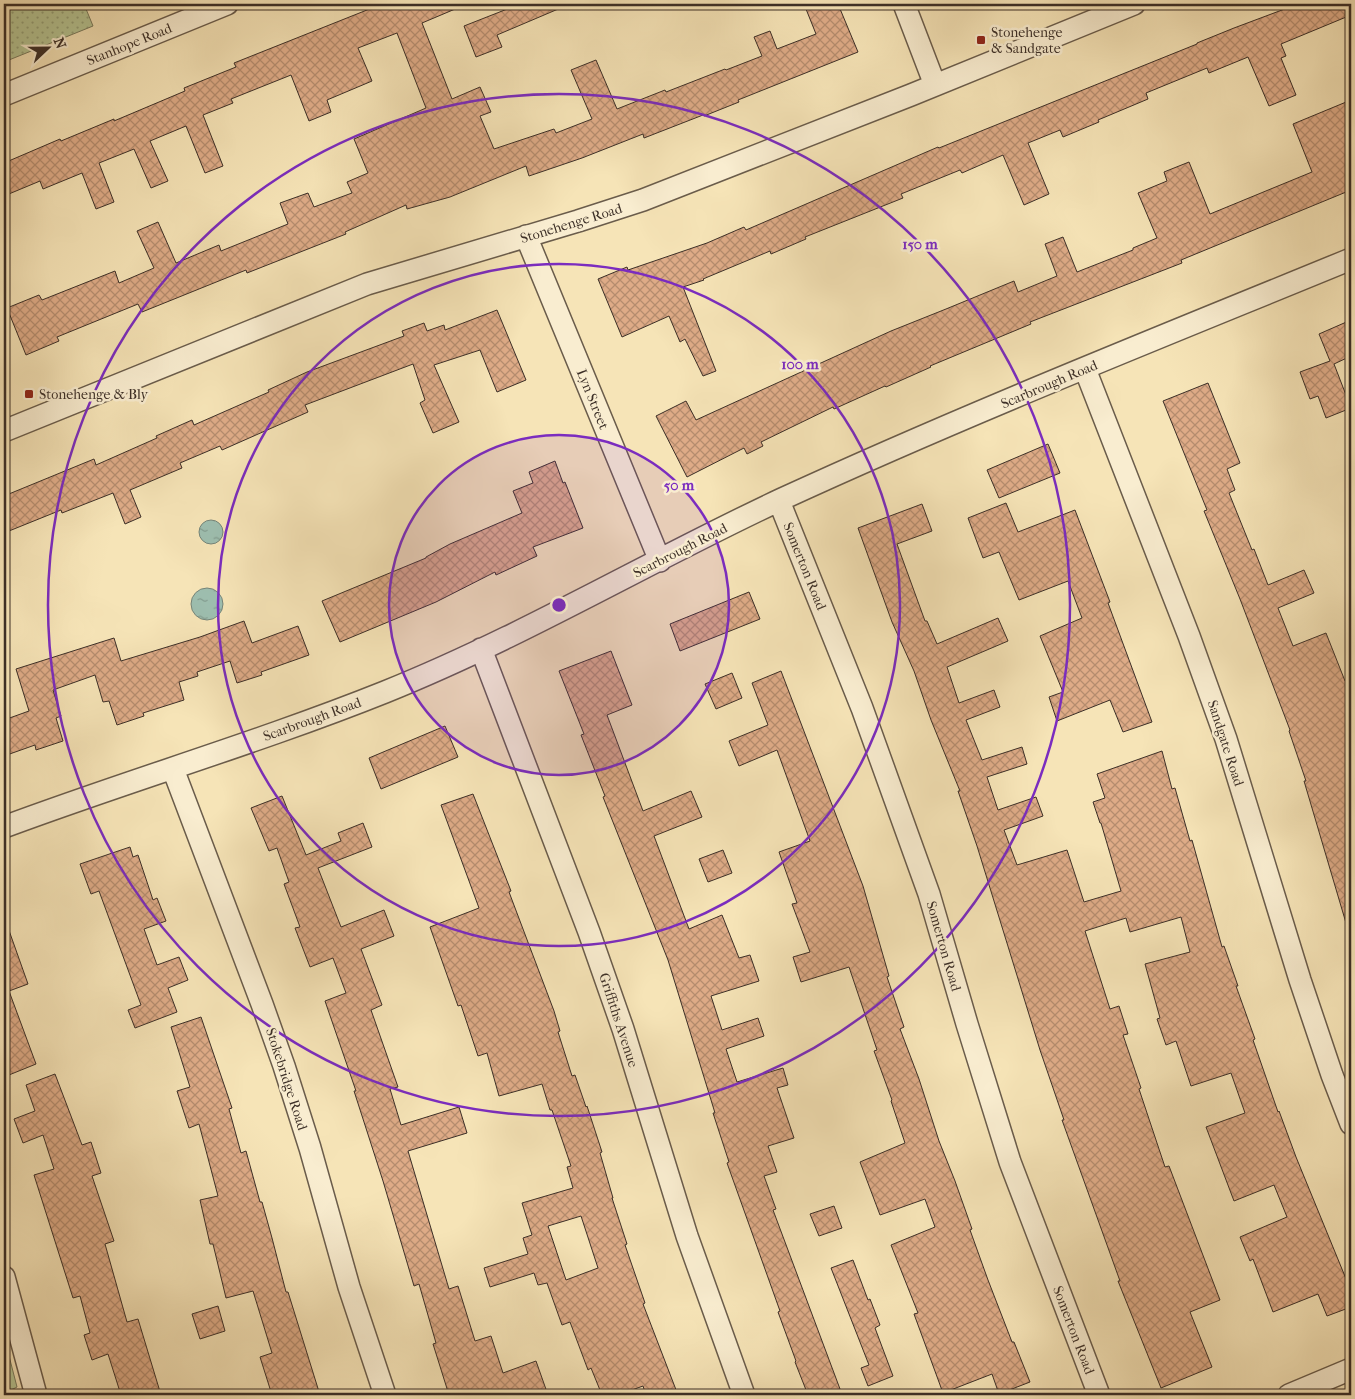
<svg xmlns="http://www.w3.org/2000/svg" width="1355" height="1399" viewBox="0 0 1355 1399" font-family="'IM FELL French Canon',serif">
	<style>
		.grass { fill: #b6c593; stroke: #797a5d }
		.park { fill: url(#park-dots); stroke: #797a5d }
		.water { fill: url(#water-ripples); stroke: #768579 }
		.building { fill: url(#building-cross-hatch); stroke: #3c2f27; fill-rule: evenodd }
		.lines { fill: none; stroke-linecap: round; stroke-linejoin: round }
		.minor-casing { stroke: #6a5c4b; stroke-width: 24 }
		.minor { stroke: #f9edd0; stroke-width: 21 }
		.ring { fill: none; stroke: #7b2cbf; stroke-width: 2.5 }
		.poi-dot { fill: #8f2418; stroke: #f9edd0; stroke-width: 2 }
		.labels { text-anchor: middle; stroke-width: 5; stroke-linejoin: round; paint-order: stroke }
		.poi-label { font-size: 14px; fill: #3c2f27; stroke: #f9edd0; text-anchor: start }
		.street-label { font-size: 14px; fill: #3c2f27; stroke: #f9edd0 }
		.centre { fill: #7b2cbf; stroke: #f9edd0; stroke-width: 2.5 }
		.ring-label { font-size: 15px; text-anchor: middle; font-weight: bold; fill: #7b2cbf; stroke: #f9edd0; stroke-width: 5; stroke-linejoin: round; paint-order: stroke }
	</style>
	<defs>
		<pattern id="park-dots" width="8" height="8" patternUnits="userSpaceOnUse" patternTransform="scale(1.25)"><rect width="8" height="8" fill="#b6c593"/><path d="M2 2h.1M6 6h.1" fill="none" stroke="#95a078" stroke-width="1.8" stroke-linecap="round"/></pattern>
		<pattern id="water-ripples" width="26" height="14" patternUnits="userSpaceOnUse" patternTransform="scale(1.25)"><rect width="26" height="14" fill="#9dbeaf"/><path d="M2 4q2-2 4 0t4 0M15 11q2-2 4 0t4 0" fill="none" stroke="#819b8e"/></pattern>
		<pattern id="building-cross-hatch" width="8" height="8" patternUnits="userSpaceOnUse" patternTransform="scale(1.25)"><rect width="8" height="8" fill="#deab87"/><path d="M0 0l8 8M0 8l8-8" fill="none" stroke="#b58c6e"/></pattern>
	</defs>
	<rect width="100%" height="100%" fill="#f6e4b7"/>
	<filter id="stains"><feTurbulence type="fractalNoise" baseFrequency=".004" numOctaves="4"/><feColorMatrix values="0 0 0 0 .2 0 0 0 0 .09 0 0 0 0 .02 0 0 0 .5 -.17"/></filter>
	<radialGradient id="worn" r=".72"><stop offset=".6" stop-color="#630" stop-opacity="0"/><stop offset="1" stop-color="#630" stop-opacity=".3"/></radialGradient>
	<path class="grass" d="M4 1352H8L17 1387 7 1392 4 1379Z"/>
	<path class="park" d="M4 4H84L93 26 4 62Z"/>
	<path class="water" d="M199 532a12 12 0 1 1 24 0a12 12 0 1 1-24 0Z
		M191 604a16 16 0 1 1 32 0a16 16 0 1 1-32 0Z"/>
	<path class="building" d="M382 4H467L422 23 452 99 480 87 491 112 480 116 494 149 554 129 556 133 592 119 571 70 596 60 617 109 665 90 666 92 725 69 726 70 762 56 754 37 770 31 777 49 816 34 804 4H838L858 52 738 100 739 102 704 116 703 115 644 138 643 134 582 158 529 176 526 166 450 197 407 209 406 205 345 232 346 234 247 273 246 270 142 312 138 304 57 337 59 341 26 355 7 308 39 295 42 300 115 271 119 283 154 268 137 231 158 222 176 263 219 245 221 251 288 224 280 203 308 193 314 207 352 193 347 182 368 173 354 139 426 108 397 33 358 48 372 81 327 100 331 112 309 121 291 75 231 99 233 103 203 115 223 166 205 173 186 126 150 141 168 181 151 188 134 149 99 163 114 202 96 209 82 173 43 189 40 181 4 196V163L60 139 61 141 114 119V121L185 91 184 88 236 67 234 63Z
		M520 4H570L497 35 502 47 476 57 464 26Z
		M1298 4H1351V15L1281 44 1286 56 1281 58 1296 95 1269 106 1248 57 1209 73 1207 68 1146 93 1148 99 1098 120 1099 122 1063 137 1060 130 1028 143 1049 194 1024 205 1003 155 962 173 960 170 901 194 903 198 805 237 806 239 771 254 770 251 703 279 704 280 683 287 716 371 703 376 685 339 680 342 669 316 622 337 598 279 627 267 628 270 707 243 744 227 746 230 938 147 939 148 1197 44V43L1234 28Z
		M1351 100V190L1181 260 1182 263 1030 322 1031 324 930 366 931 367 886 387 885 386 834 409 833 407 761 442 763 446 747 454 744 448 687 477 656 416 686 401 696 420 891 331 946 309 1014 281 1018 292 1057 276 1045 244 1063 237 1077 272 1133 250V248L1157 238 1138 193 1167 181 1164 172 1189 162 1210 214 1312 172 1293 124Z
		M497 310 526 380 497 392 480 350 434 365 459 422 433 433 420 403 425 400 413 364 305 405 308 412 222 450 220 446 180 463 182 468 130 490 141 517 125 524 113 493 62 513 61 510 4 533V496L94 459 96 465 157 438 156 436 192 420 194 425 269 392 268 390 307 372 404 336 402 331 424 323 427 331 444 325 445 330Z
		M1351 320V356L1334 364 1351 408 1326 418 1318 396 1310 399 1300 372 1330 361 1319 334Z
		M1208 383 1240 463 1227 469 1235 490 1229 493 1252 550 1254 549 1268 585 1304 570 1314 593 1278 608 1293 646 1326 633 1345 681 1351 679V805L1346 806 1351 827V923H1346L1304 781H1306L1289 731 1290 730 1240 599 1204 511 1207 510 1163 401Z
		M1048 444 1060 473 999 498 987 470Z
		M555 461 563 483 565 482 583 528 533 547 537 556 496 575 495 572 436 602 340 642 322 601 426 558V557L450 544 522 513 513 491 533 483 529 472Z
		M1006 503 1018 532 1075 510 1110 602 1108 603 1152 722 1123 732 1110 700 1057 721 1049 697 1063 692 1040 636 1082 618 1068 581 1019 600 999 552 983 558 968 518Z
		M922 504 932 531 897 544 925 621H927L937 644 998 618 1008 641 947 667 959 703 994 690 1000 707 966 720 982 760 1022 747 1027 764 987 777 998 810 1036 797 1043 816 1004 830 1017 865 1067 850 1084 902 1121 891 1101 823H1100L1093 802 1105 798 1097 774 1162 751 1172 789 1175 788 1190 841 1192 840 1222 947 1224 946 1238 986H1236L1255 1039 1253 1040 1278 1112 1279 1111 1296 1157 1351 1291V1307L1327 1316 1318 1294 1273 1312 1253 1259 1250 1261 1240 1237 1287 1217 1274 1185 1234 1201 1206 1127 1245 1113 1231 1073 1191 1086 1176 1041 1166 1045 1157 1019 1160 1018 1145 964 1190 952 1181 917 1130 932 1126 918 1085 931 1110 1009 1119 1006 1128 1034 1123 1035 1141 1088 1139 1089 1165 1167 1169 1166 1220 1300 1190 1312 1212 1367 1161 1388 1118 1281H1120L1062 1120H1064L1040 1050 977 846 958 791H960L931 720 914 671 892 622 858 528Z
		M749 592 760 619 680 651 670 624Z
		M244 621 252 643 298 626 309 655 261 672 262 675 237 683 230 661 197 672 198 676 179 682 184 700 143 713 144 716 117 725 109 701 103 702 95 675 53 690 61 716 56 718 63 741 36 750 35 745 4 756V720L29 711 16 669 114 638 121 661 200 637Z
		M611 651 632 705 607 715 643 811 691 791 702 817 654 836 689 929 722 915 739 958 750 955 759 981 711 996 722 1030 758 1018 764 1036 726 1049 737 1082 783 1068 788 1085 777 1088 794 1138 768 1146 777 1172 764 1176 776 1209 773 1210 840 1389 824 1395H808L795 1362 796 1361 778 1312 780 1311 727 1163 729 1162 713 1113H715L668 960 603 797 605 796 581 735 584 734 559 671Z
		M781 671 863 886 889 976 887 977 904 1027 900 1029 919 1079 939 1141 955 1181 972 1229 970 1230 988 1280 1012 1342H1014L1030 1382 999 1394 992 1374 943 1393 914 1314 918 1313 891 1245 935 1227 925 1199 880 1215 860 1162 905 1143 891 1101 892 1100 874 1051 877 1050 849 967 801 982 793 957 810 952 792 904 797 903 779 852 810 841 777 750 739 766 729 741 768 725 752 683Z
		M732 673 742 698 716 709 705 684Z
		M445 726 458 757 381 789 369 758Z
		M473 794 511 891 509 892 554 1011 560 1031 558 1032 572 1076 575 1075 586 1107 587 1106 602 1152 600 1153 613 1198H612L627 1244 625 1245 645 1303 643 1304 678 1395H646L643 1386 618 1395H602L591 1368 588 1370 570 1322 562 1325 547 1283 538 1285 534 1273 490 1287 484 1268 528 1254 523 1238 532 1235 522 1203 573 1188 567 1167 571 1166 552 1110H550L542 1084 499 1096 487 1053 478 1056 461 1005 458 1006 430 927 479 908 441 805ZM581 1216 598 1268 566 1280 548 1226Z
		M282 796 306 855 341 841 338 833 363 823 372 847 318 868 341 927 384 910 394 936 361 949 382 1005 371 1010 398 1087 390 1089 401 1125 459 1107 467 1133 408 1151 449 1289 458 1286 475 1341 491 1336 503 1373 536 1361 548 1395H449L433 1344 436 1343 419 1284 414 1286 383 1181 354 1091H356L325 1001 346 993 333 958 310 967 295 928 300 927 284 884 289 882 277 848 269 851 251 808Z
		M130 847 133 857 138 855 153 900 157 898 166 921 144 929 157 965 179 957 188 980 168 988 177 1012 135 1028 128 1010 141 1005 99 891 91 894 80 864Z
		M723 850 732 873 708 882 699 859Z
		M4 922H6L28 984 9 991 36 1064 4 1077Z
		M201 1017 232 1108 229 1109 241 1153 246 1151 260 1202H262L272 1238 286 1292H288L320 1395H272L260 1357 272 1353 253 1291 226 1298 213 1244H210L200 1200 218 1196 199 1124 189 1128 177 1091 190 1087 171 1027Z
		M55 1074 82 1145 91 1142 101 1173 92 1176 114 1241 105 1244 127 1322 138 1319 161 1395H121L108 1354 92 1360 84 1335 90 1333 80 1296 73 1298 34 1175 54 1169 43 1135 23 1143 14 1119 35 1111 26 1085Z
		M834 1206 842 1228 819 1236 810 1214Z
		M853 1260 868 1300 870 1299 880 1325 875 1328 893 1376 868 1386 861 1368 869 1365 831 1268Z
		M218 1306 225 1331 200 1339 192 1314Z"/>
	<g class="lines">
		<defs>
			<path id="minor" d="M904 4 935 85
				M4 95 227 4
				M526 236 660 561
				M1085 369 1189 636 1226 739 1300 980 1332 1075 1351 1124
				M4 431 367 284 578 221 643 200 911 95 1134 4
				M779 501 862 708 929 894 967 1024 1010 1162 1099 1395
				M481 649 589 932 623 1029 687 1236 744 1395
				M173 769 262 1004 284 1066 310 1148 349 1287 385 1395
				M4 827C130 780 260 742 385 692 522 637 649 561 782 499 969 413 1161 337 1351 259
				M4 1277 36 1395
				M1289 1395 1351 1369"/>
		</defs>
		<use href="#minor" class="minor-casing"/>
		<use href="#minor" class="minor"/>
	</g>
	<circle cx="559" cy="605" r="170" fill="#7b2cbf" fill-opacity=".12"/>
	<g class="ring">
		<circle cx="559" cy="605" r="170"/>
		<circle cx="559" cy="605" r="341"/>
		<circle cx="559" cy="605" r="511"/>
	</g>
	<g class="poi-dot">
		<rect x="976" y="35" width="10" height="10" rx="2.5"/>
		<rect x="24" y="389" width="10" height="10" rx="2.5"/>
	</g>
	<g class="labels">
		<g class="poi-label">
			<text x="991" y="37">Stonehenge<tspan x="991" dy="16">&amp; Sandgate</tspan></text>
			<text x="39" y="399">Stonehenge &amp; Bly</text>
		</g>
		<g class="street-label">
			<text transform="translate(129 44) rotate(-22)" y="5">Stanhope Road</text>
			<text transform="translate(571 223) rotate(-17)" y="5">Stonehenge Road</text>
			<text transform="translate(1049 384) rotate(-23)" y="5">Scarbrough Road</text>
			<text transform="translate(593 399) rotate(68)" y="5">Lyn Street</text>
			<text transform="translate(680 550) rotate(-27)" y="5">Scarbrough Road</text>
			<text transform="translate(805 566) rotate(68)" y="5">Somerton Road</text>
			<text transform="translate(312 719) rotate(-20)" y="5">Scarbrough Road</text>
			<text transform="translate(1226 743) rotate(72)" y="5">Sandgate Road</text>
			<text transform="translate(944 946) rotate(74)" y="5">Somerton Road</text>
			<text transform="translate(619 1020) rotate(72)" y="5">Griffiths Avenue</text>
			<text transform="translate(287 1079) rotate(72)" y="5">Stokebridge Road</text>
			<text transform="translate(1074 1330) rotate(69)" y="5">Somerton Road</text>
		</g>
	</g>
	<circle cx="559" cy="605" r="8" class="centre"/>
	<g class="ring-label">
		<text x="920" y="249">150 m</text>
		<text x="800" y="369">100 m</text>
		<text x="679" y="490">50 m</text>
	</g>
	<rect width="1355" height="1399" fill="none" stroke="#f6e4b7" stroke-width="20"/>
	<rect x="5" y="5" width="1345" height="1389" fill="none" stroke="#3c2f27" stroke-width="2.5"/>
	<rect x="10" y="10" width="1335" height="1379" fill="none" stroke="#3c2f27"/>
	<g transform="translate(48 48) rotate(68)" stroke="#f9edd0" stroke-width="4" paint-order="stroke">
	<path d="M0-4L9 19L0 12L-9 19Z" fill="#3c2f27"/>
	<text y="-8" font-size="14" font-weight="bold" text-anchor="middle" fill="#3c2f27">N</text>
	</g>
	<rect width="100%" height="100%" filter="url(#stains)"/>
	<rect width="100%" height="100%" fill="url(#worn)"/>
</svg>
